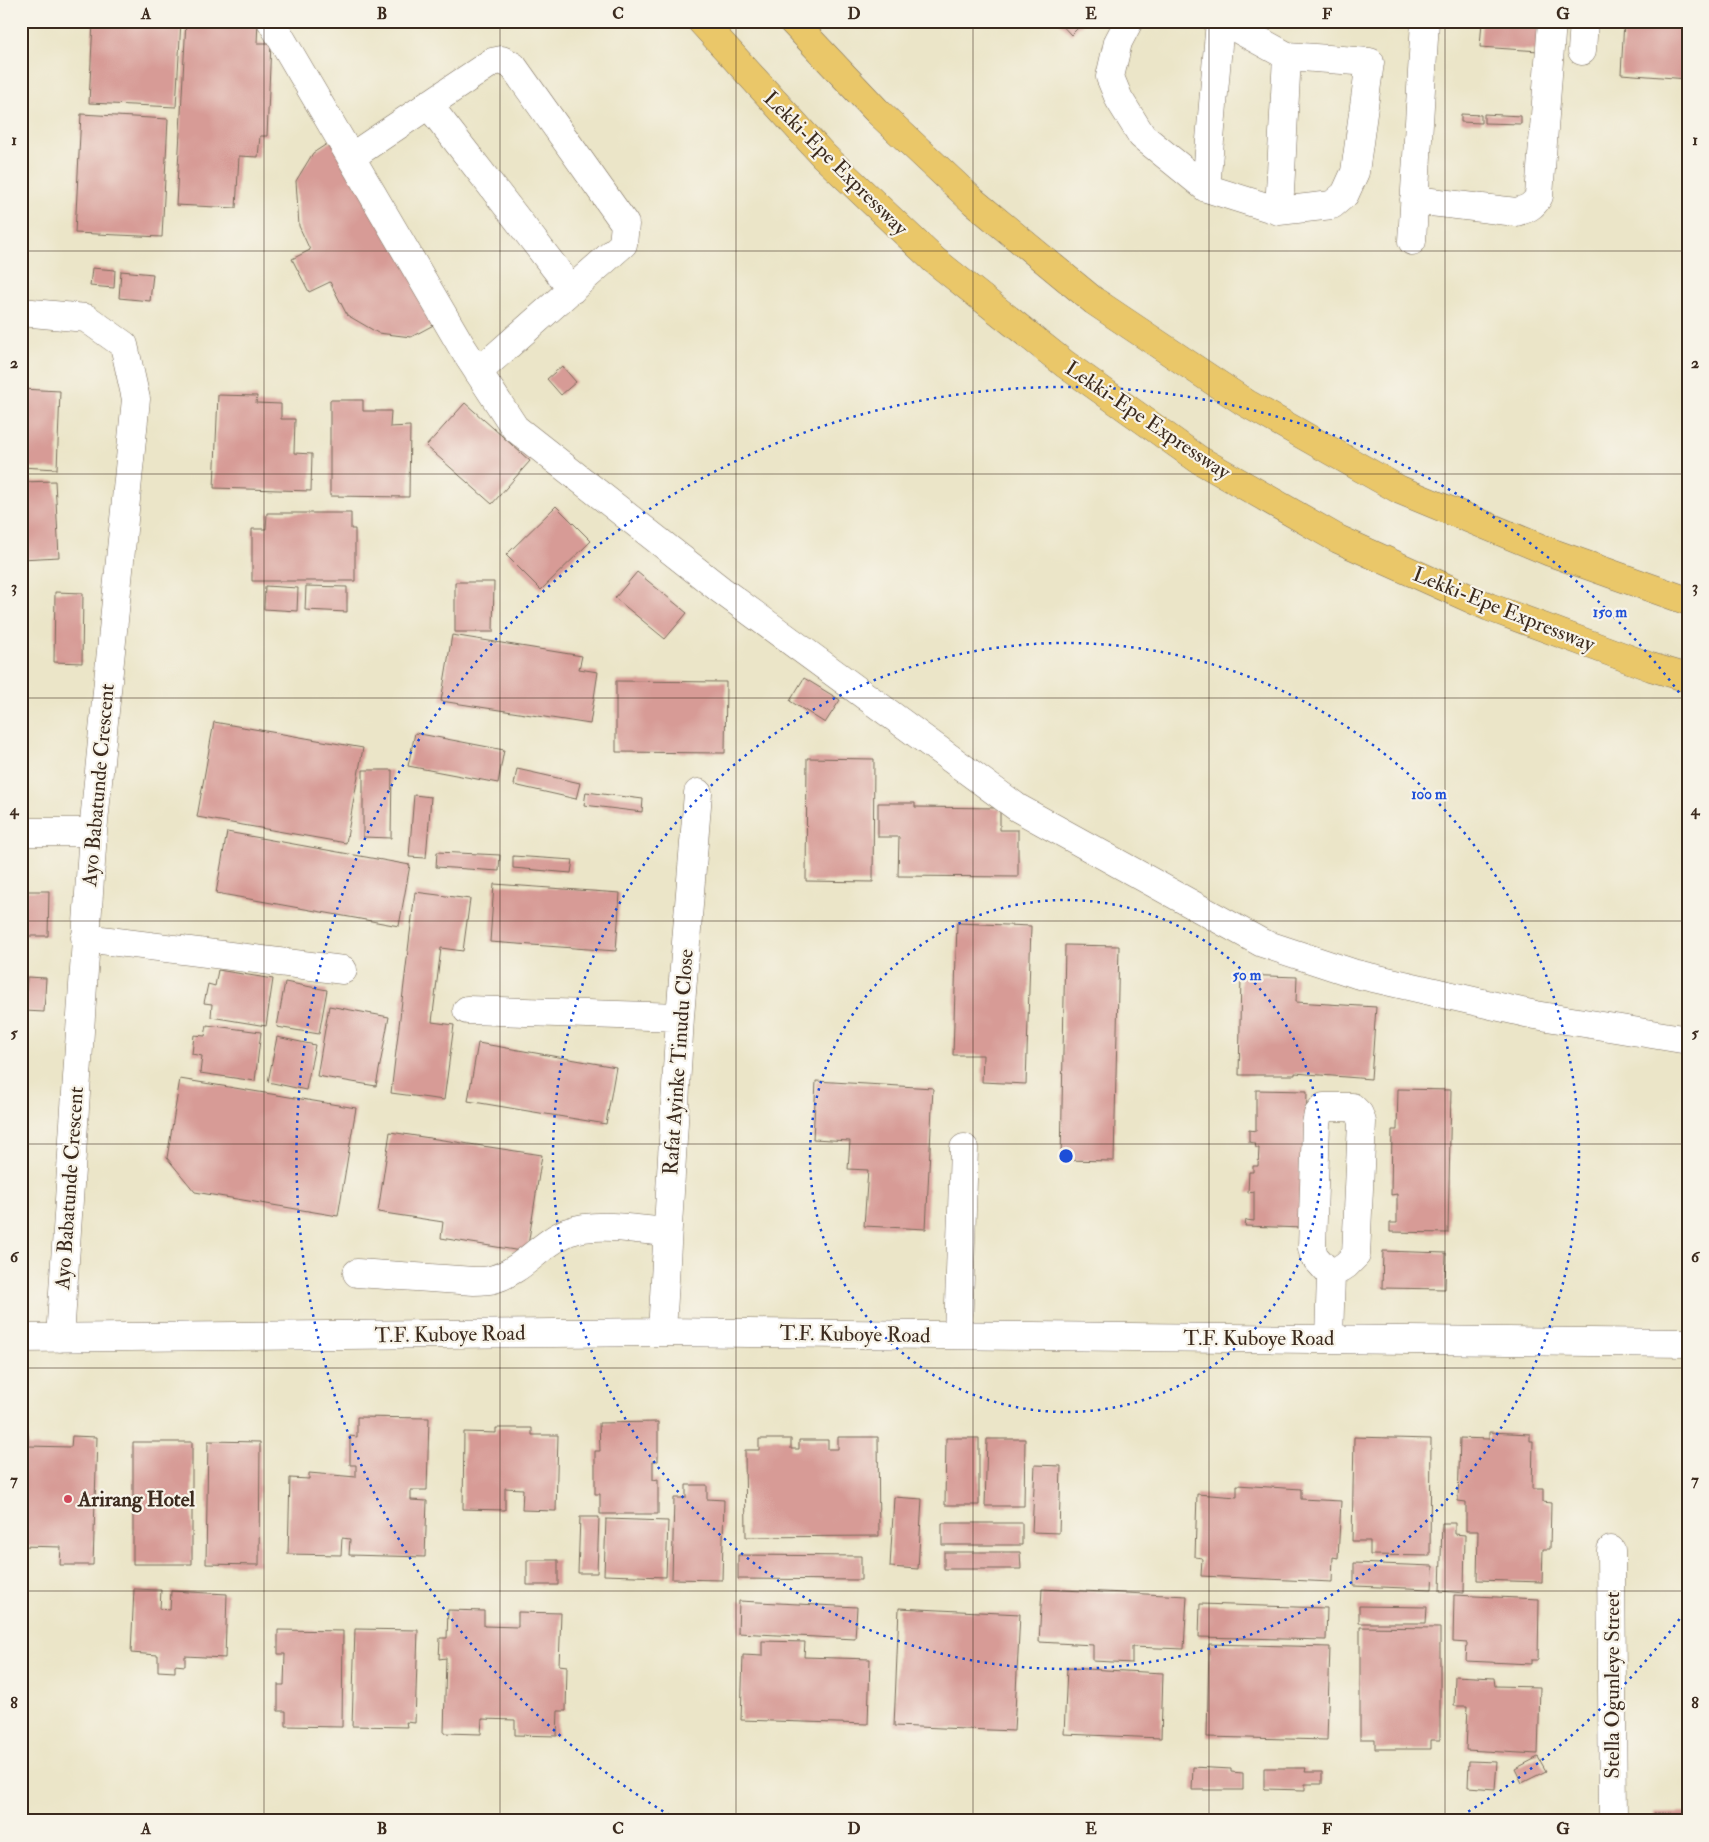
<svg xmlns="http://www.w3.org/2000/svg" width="1709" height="1842" viewBox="0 0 1709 1842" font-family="'IM FELL Double Pica',serif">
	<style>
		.building { fill: #d79b96 }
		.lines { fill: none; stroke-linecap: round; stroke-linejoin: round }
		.minor-casing { stroke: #796b5a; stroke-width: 29 }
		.highway-casing { stroke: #796b5a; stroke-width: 29 }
		.minor { stroke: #fff; stroke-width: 28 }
		.highway { stroke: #eac769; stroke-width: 28 }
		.grid { fill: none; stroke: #3b2a1e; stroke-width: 1; stroke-opacity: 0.55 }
		.ring { fill: none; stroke: #1d4ed8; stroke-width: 2.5; stroke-dasharray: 2.5 5 }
		.poi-dot { fill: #d1495b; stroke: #f7f3e8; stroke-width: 2 }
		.labels { text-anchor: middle; stroke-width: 4.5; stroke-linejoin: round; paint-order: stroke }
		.street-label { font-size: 21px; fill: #3b2a1e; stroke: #f7f3e8 }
		.poi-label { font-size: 21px; font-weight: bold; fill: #3b2a1e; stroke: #f7f3e8; text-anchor: start }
		.centre { fill: #1d4ed8; stroke: #f7f3e8; stroke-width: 2.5 }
		.ring-label { font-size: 15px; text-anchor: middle; font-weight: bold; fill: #1d4ed8; stroke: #f7f3e8; stroke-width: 4.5; stroke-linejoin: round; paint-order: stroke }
		.neatline { fill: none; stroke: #3b2a1e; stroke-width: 2 }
		.grid-label { font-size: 16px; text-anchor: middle; font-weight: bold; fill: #3b2a1e }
	</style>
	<rect width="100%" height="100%" fill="#f7f3e8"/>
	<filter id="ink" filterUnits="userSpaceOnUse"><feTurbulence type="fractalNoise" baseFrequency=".02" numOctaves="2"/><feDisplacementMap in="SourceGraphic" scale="10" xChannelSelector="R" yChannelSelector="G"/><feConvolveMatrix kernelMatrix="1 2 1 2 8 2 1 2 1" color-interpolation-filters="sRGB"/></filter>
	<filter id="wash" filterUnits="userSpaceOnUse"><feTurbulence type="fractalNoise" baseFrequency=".0096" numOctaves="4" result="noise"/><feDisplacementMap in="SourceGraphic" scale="20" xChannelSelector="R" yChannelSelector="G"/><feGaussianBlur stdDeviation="1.12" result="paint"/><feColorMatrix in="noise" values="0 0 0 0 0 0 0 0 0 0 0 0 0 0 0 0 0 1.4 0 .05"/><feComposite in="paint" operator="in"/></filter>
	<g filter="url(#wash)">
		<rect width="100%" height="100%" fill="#ebe5c8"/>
		<g id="blocks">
			<path class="building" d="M93 21H181L176 107 89 103Z
				M186 21H258L257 43H271L267 136H260L258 157 239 156 236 208 176 205Z
				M1058 21H1085L1071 35Z
				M1482 21H1540L1539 51 1480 47Z
				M1624 21H1688V79L1621 74Z
				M81 114 168 119 162 237 75 233Z
				M1461 114 1481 115V123L1461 122Z
				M1484 114 1521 116V124L1484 123Z
				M333 140 441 321 411 337 378 333 347 315 330 282 309 292 292 259 310 250 299 226 296 181 313 153Z
				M92 268 115 270 114 288 90 286Z
				M121 271 153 274 150 301 119 298Z
				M562 366 576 382 561 395 547 379Z
				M21 389 60 391 57 469 21 467Z
				M218 395 257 396 256 403 281 404V419H295L294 453 312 454 311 491 214 488Z
				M330 400H363V411H391L390 427 410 426 409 497 330 496Z
				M465 403 530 461 492 504 426 446Z
				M55 481 59 557 21 559V482Z
				M556 506 591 541 541 590 506 555Z
				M267 513H351V529H355V581H252V529H266Z
				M637 572 687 613 665 639 615 598Z
				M455 582H494L493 632H455Z
				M265 586 298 588 297 611 264 609Z
				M306 586 347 587V612L305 610Z
				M55 592 83 593 82 663 54 662Z
				M452 635 582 656 579 669 598 672 590 724 441 701Z
				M804 678 840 700 825 723 790 701Z
				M616 681 726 682 725 753 616 752Z
				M214 722 363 748 346 843 197 817Z
				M415 733 504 750 498 783 408 766Z
				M807 758 874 759 873 882 806 881Z
				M517 769 580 783 576 799 514 785Z
				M363 770H392L391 838 363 837Z
				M586 792 643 799 642 812 584 805Z
				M414 795 431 797 426 858 409 857Z
				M878 803H915V807L1000 808V830H1018V877L898 876 899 837H878Z
				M227 832 410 865 399 926 216 893Z
				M437 852 500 855 499 871 436 867Z
				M513 856 573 860 571 873 513 868Z
				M494 884 620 893 616 951 490 942Z
				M24 891H49L48 936H24Z
				M415 892 470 899 463 951 441 948 432 1022 454 1025 444 1100 391 1093Z
				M957 923 1031 926 1026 1084 982 1082 983 1055H953Z
				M1065 945 1119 946 1114 1161 1061 1160Z
				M218 970 273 979 266 1026 211 1017 212 1004 204 1003 208 984 215 986Z
				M1241 975 1297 977 1296 1002 1376 1007 1371 1079 1295 1073V1075H1239Z
				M27 977 46 978 44 1012 25 1011Z
				M285 982 327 990 319 1034 277 1027Z
				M329 1006 389 1017 376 1086 317 1076Z
				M207 1025 261 1032 255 1081 200 1073 202 1056 192 1054 194 1035 205 1036Z
				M277 1037 315 1045 306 1090 268 1082Z
				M478 1043 616 1067 606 1124 468 1101Z
				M180 1079 356 1108 338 1216 195 1192 167 1158Z
				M816 1081 933 1088 926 1229 864 1226 868 1170 848 1169 850 1141 813 1139Z
				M1398 1089 1451 1090 1448 1233 1390 1232V1223H1397V1194L1391 1195 1392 1130H1397Z
				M1256 1090 1307 1091 1304 1228 1245 1226 1246 1220 1254 1221V1192L1248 1193 1249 1172H1253V1166H1258L1259 1148H1256L1255 1143 1249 1142V1130L1256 1131Z
				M390 1132 542 1155 527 1252 441 1238 443 1222 378 1212Z
				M1383 1251 1446 1253 1445 1289 1382 1288Z
				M357 1417 429 1418 427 1490H411V1500L427 1501 425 1557 349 1555 350 1539 342 1538 341 1555 288 1554 290 1478 309 1479V1473L356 1477V1465H350V1436L357 1437Z
				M658 1422V1461H653V1480L658 1479V1514H600V1494H595V1451H600L599 1423Z
				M496 1428H532V1435H558L556 1511 522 1510 523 1489 505 1488V1510L463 1509 464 1432 496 1433Z
				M1489 1432 1530 1434V1441H1533L1532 1489H1543V1502L1551 1503 1550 1549H1543L1542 1582 1477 1580 1478 1531H1466V1502L1458 1501 1460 1438 1489 1439Z
				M21 1435H28V1446L71 1447 72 1436 97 1437 93 1565H60L61 1547 21 1546Z
				M838 1437H878L879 1536 746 1537 745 1450H759V1439H791V1449H799V1440H828V1449H838Z
				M1354 1437 1431 1439 1430 1556 1370 1555V1541H1352Z
				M946 1438H979V1505H945Z
				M987 1439H1025L1024 1506H985Z
				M208 1441 260 1442 259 1565 206 1564Z
				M133 1442H192V1564H133Z
				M1035 1465 1061 1466 1059 1533 1032 1532Z
				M686 1485H707V1499L724 1500 722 1580 672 1579 674 1498H686Z
				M1237 1485 1301 1489V1499L1341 1501 1338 1558 1333 1557 1332 1582 1201 1576 1202 1558 1195 1557 1197 1494 1237 1497Z
				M894 1497 922 1499 918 1569 890 1567Z
				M580 1517H599L597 1573H578Z
				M606 1519 668 1521 666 1577 604 1575Z
				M942 1523H1022V1545H942Z
				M1442 1523H1455V1534L1465 1535 1464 1593 1440 1591Z
				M944 1552H1020L1021 1569H944Z
				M738 1555 861 1556V1580L738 1579Z
				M527 1560H558V1585H527Z
				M1354 1563 1433 1566 1432 1589 1354 1586Z
				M134 1589 161 1590 160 1609 170 1610 171 1591 227 1594 225 1658 185 1656V1666L175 1665V1672L158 1671V1655L131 1653Z
				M1042 1589 1187 1596 1184 1649 1132 1647V1663L1093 1661V1645L1039 1642Z
				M1454 1595 1539 1599 1538 1660H1531V1664L1466 1661 1467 1643 1453 1642Z
				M739 1601 857 1607 855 1639 738 1633Z
				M1200 1604 1327 1608 1326 1640 1199 1637Z
				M1359 1606 1427 1607 1426 1623H1359Z
				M899 1608 1020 1614 1014 1731 894 1726Z
				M448 1610 484 1611V1626L518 1627V1612L561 1613 559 1665 567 1666 566 1711H558L557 1736 515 1735V1720L482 1719 481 1734 444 1733 446 1658 439 1659 440 1638H447Z
				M1360 1627 1440 1628V1740H1431V1749H1375V1739H1360Z
				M355 1629 418 1630 415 1723 406 1722 407 1727 352 1726Z
				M278 1630 343 1631 342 1727 286 1726V1711H278V1685H284L285 1654H278Z
				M762 1641 805 1642 804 1657 870 1659 868 1724 741 1720 743 1655 762 1656Z
				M1209 1644 1330 1647 1327 1740 1207 1737Z
				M1067 1668 1163 1673 1161 1738 1064 1734Z
				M1455 1676 1494 1678 1495 1686 1540 1687 1538 1754 1466 1750 1468 1706H1454Z
				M1538 1757 1546 1771 1522 1783 1515 1769Z
				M1469 1761 1497 1762 1495 1789 1468 1787Z
				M1193 1767 1231 1769V1772L1243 1773V1790H1192Z
				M1264 1768H1306L1305 1772H1322V1784H1305V1790L1264 1789Z
				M1654 1813H1688V1821H1654Z"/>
		</g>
	</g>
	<g filter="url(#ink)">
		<use href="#blocks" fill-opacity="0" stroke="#796b5a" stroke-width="1"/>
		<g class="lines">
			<defs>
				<path id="minor" d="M271 21 462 347 515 428 721 590 1018 808 1262 943 1356 974 1535 1015 1688 1040
					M1129 21 1118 42 1110 77 1119 99 1142 136 1206 188 1279 211 1332 205 1345 194 1355 172 1370 62 1287 56
					M1223 21 1287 56 1279 211
					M1582 51 1584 21
					M428 104 572 290
					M351 157 492 62 502 60 513 66 625 224 623 244 478 372
					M1206 188 1220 21
					M1414 200 1516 212C1527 209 1533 207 1539 196L1552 21
					M1412 241 1425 21
					M21 312 86 318 124 345 136 399 93 832 60 1338
					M21 832H93
					M85 938 343 970
					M467 1010 680 1017
					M357 1273 474 1281C481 1281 488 1281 494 1279 522 1271 541 1243 568 1232 597 1221 637 1230 667 1232
					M662 1332 680 1017 698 793
					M958 1335 964 1148
					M21 1338 662 1332 1688 1343
					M1329 1338 1331 1275 1314 1256 1312 1248 1316 1124 1318 1114 1324 1107H1352L1359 1114 1362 1122 1356 1255 1346 1265 1331 1275
					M1611 1550 1613 1821"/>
				<path id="highway" d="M701 21 823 155 934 260 1065 364 1198 459 1338 539 1489 607 1651 667 1688 678
					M792 21 877 111 974 202 1094 301 1246 403 1400 490 1550 552 1688 601"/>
			</defs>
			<use href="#minor" class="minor-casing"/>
			<use href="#highway" class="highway-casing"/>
			<use href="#minor" class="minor"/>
			<use href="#highway" class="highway"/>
		</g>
	</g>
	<path class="grid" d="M264 21V1821M500 21V1821M736 21V1821M973 21V1821M1209 21V1821M1445 21V1821M21 251H1688M21 474H1688M21 698H1688M21 921H1688M21 1144H1688M21 1368H1688M21 1591H1688"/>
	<g class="ring">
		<circle cx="1066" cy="1156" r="256"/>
		<circle cx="1066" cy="1156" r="513"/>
		<path d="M1684 1613A769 769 0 0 1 1456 1819M676 1819A769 769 0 1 1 1684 699"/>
	</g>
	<circle class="poi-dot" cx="68" cy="1499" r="5"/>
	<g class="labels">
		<g class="street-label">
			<text transform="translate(836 163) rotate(45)" y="7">Lekki-Epe Expressway</text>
			<text transform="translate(1148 420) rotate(34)" y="7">Lekki-Epe Expressway</text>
			<text transform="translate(1504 609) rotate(22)" y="7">Lekki-Epe Expressway</text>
			<text transform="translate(98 785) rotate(-85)" y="7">Ayo Babatunde Crescent</text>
			<text transform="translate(678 1062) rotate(-86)" y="7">Rafat Ayinke Tinudu Close</text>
			<text transform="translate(69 1188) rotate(-86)" y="7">Ayo Babatunde Crescent</text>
			<text transform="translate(450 1334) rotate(-1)" y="7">T.F. Kuboye Road</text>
			<text transform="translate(855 1334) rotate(1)" y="7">T.F. Kuboye Road</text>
			<text x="1259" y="1345">T.F. Kuboye Road</text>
			<text transform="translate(1612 1685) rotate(-90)" y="7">Stella Ogunleye Street</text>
		</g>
		<g class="poi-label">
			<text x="78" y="1506">Arirang Hotel</text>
		</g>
	</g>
	<circle cx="1066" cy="1156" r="8" class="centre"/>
	<g class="ring-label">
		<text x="1610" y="617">150 m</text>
		<text x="1429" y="799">100 m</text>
		<text x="1247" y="980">50 m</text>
	</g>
	<rect width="1709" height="1842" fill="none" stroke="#f7f3e8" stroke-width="55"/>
	<rect x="28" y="28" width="1654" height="1786" class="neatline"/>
	<g class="grid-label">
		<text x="146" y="19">A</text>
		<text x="382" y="19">B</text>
		<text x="618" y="19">C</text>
		<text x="854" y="19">D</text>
		<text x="1091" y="19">E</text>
		<text x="1327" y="19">F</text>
		<text x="1563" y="19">G</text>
		<text x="14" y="145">1</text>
		<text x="1695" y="145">1</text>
		<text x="14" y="368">2</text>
		<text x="1695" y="368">2</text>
		<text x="14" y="592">3</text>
		<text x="1695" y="592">3</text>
		<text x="14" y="815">4</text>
		<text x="1695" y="815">4</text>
		<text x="14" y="1038">5</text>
		<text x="1695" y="1038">5</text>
		<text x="14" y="1262">6</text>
		<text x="1695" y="1262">6</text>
		<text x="14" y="1485">7</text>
		<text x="1695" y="1485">7</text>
		<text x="14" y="1708">8</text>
		<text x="1695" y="1708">8</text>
		<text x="146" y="1834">A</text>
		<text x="382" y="1834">B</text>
		<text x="618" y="1834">C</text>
		<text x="854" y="1834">D</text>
		<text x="1091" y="1834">E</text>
		<text x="1327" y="1834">F</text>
		<text x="1563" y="1834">G</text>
	</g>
</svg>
